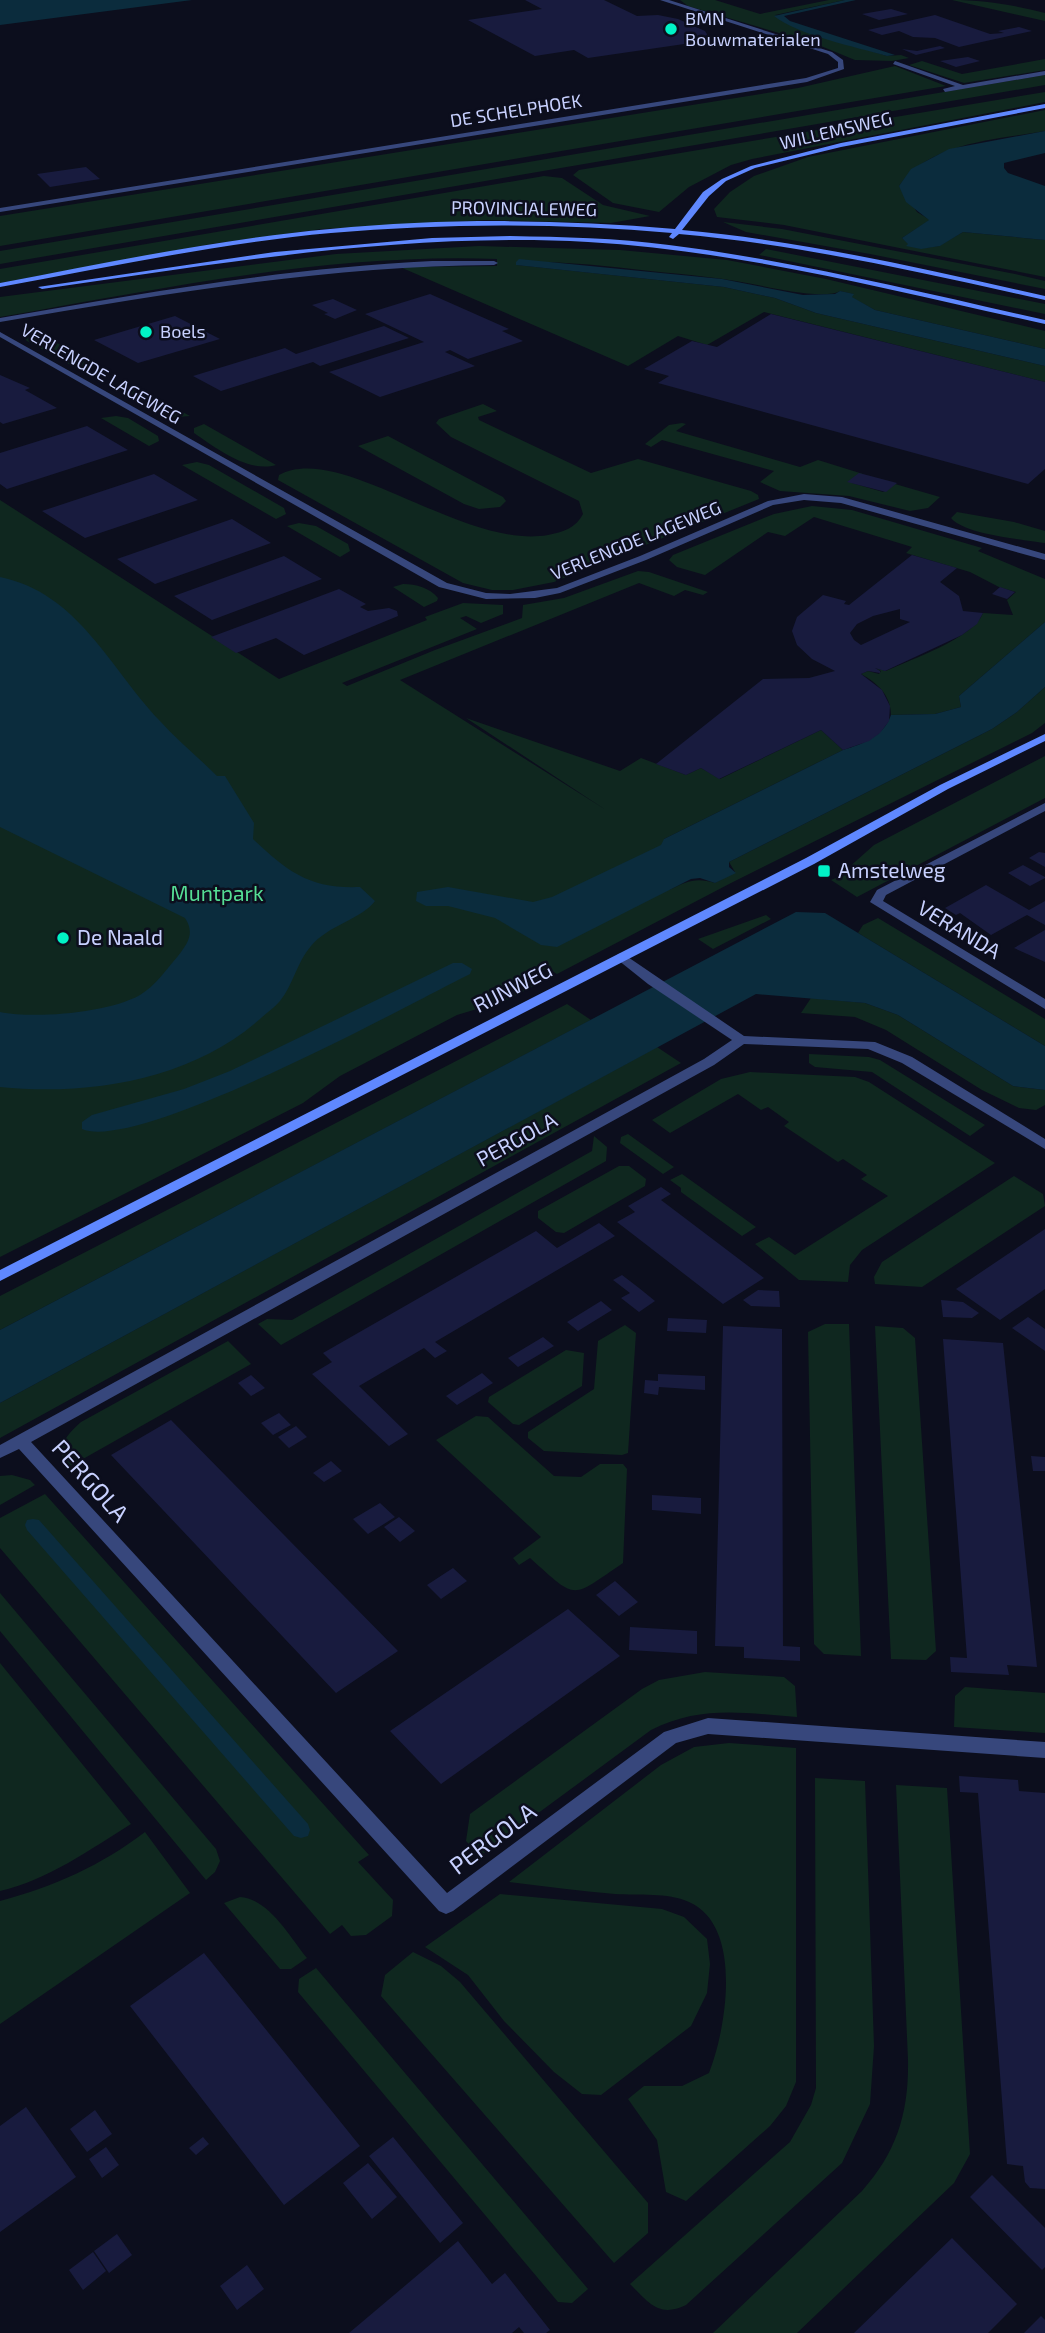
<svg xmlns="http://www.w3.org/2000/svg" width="1045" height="2333" viewBox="0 0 1045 2333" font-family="'Exo 2',sans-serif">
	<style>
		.green { fill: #0f271f }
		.water { fill: #0b2c3d }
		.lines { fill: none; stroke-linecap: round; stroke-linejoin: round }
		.stream { fill: #0b2c3d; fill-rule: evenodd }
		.building { fill: #181b3e; fill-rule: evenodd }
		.street { fill: #37477c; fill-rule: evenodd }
		.secondary { fill: #5f88ff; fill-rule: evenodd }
		.poi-dot { fill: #01f2c6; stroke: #0c0e1d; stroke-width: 2.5 }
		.labels { text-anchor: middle; stroke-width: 5; stroke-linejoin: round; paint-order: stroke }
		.far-poi-label { font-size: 18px; fill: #c8d1ff; stroke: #0c0e1d; text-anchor: start }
		.far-street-label { font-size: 18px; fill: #c8d1ff; stroke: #0c0e1d }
		.poi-label { font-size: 21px; fill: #c8d1ff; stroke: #0c0e1d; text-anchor: start }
		.park-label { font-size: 21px; fill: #55de95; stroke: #0c0e1d }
		.street-label { font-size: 21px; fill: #c8d1ff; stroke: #0c0e1d }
		.near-street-label { font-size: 24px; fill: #c8d1ff; stroke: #0c0e1d }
	</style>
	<rect width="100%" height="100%" fill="#0c0e1d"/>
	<path class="green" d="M680 0H715L760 14 829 0H845L775 15 804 30 887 56 901 55 909 58 892 61 855 60 816 44 688 6Z
		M952 0C984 0 1014 5 1045 13V21Z
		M1045 59V70L964 83 909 65 922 61 962 74Z
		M895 66 946 86 0 246V216L798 88Z
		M1045 75V85L0 264V251Z
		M1045 92V102L752 159 731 165 689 187 659 212 613 203 573 175 579 170Z
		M1045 110V131C995 140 930 142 899 186L917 212 930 220 902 238 909 244 924 248 939 246 963 232 1045 240V277L784 225 717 217 714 209 730 192 754 176 808 157Z
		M544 176 562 178 603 205 650 216 611 223 485 220 321 229 211 244 0 283V269Z
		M723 222 782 229 1015 274 1045 281V289L870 254 746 232Z
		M479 246 620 250 727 260 826 279 1045 331V349L875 310 851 297 853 294 840 291C828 299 782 290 767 287 728 278 689 275 650 271 605 266 561 261 516 262L517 265 724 287 775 298 816 313 1045 366V382L764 312 707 345 678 336 628 366 400 267 497 266V259C329 253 165 288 0 317V297L336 254Z
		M766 249 1045 304V314L759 255Z
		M26 326 101 367 76 368 27 341 22 336Z
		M133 385 190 416 166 418 123 394 124 390Z
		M483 404 497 411 478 417 479 420 591 473 638 459 751 491 758 495 759 499 554 582 513 590H492L463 583 278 480 279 475C340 441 463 550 548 535 563 532 576 528 583 514L579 501 451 437 436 423 439 419Z
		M116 416 128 418 158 436 159 441 149 446 101 418Z
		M682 423 686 424 676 431 800 467 818 460 863 474 852 483 883 492 895 484 940 497 928 508 910 511 849 496 780 491 760 482 774 471 662 440 651 447 645 444 669 425Z
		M204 424 276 465C248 473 216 448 194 433V428Z
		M388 436 503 497 506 501 500 507 479 509 464 504 358 446Z
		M197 462 209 465 284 508 286 514 276 519 182 465Z
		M0 500 279 679 427 620 425 617 463 603 503 605V614L481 623 466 616 460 618 477 629 342 683 347 686 435 650 522 618 523 605 564 598 638 571 649 572 708 592 703 595 685 590 674 596 639 583 400 680 606 810 466 718 620 771 641 758 686 775 701 768 720 779 821 730 843 750 664 839 669 890C687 881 696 877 715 883L735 872 729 862 992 729 1017 712 1045 687V723L1032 733 731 883 557 974 547 968 532 976 543 981 507 1000 457 1015 340 1076 303 1103 0 1257Z
		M812 506 852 510 982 548 978 551 1045 579V622L959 696 961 707 935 714 891 715C891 696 878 683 861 674L868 671 879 674 881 671 875 668 886 671C911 659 973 639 983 613L1013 615 1007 600 1016 592 999 587 970 572 906 553 912 547 814 517 785 536 768 532 705 575 677 567 669 560 673 555 774 514Z
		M957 512 1014 522 1045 531V543C1022 539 965 535 951 518Z
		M299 523 316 526 348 544 350 551 340 557 287 526Z
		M403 584C416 584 430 588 438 598L437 601 424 607 393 587Z
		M1045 756V798L857 897 831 880 838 877 874 845Z
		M766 915 771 919 713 949 698 939Z
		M878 918 1045 1019V1046L858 933 863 925Z
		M811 998 865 1003 898 1015 1013 1086 1045 1090V1105L1036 1110 1019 1108 982 1090 886 1030 855 1017 801 1013Z
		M567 1004 591 1020 0 1330V1296Z
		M657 1047 681 1063 0 1438V1403Z
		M809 1054 869 1057 880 1060 985 1125 970 1136 872 1072 815 1067 809 1063Z
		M750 1072 855 1077 869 1082 995 1163 862 1250 850 1265 848 1282 799 1280 755 1244 769 1237 795 1255 888 1196 861 1179 867 1175 843 1159 838 1162 784 1126 789 1122 768 1107 761 1110 738 1094 670 1133 652 1120 721 1079Z
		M628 1134 674 1167 663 1174 620 1143 621 1137Z
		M594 1136 607 1147 606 1161 281 1345 258 1324 267 1319 292 1320 592 1151Z
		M619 1166H629L646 1179 645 1186 564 1233 556 1232 538 1218V1211Z
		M682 1174 756 1227 742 1236 681 1192V1188L670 1180Z
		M1014 1176 1043 1194 1045 1206 922 1287 875 1284 874 1277 882 1262Z
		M825 1324H849L861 1656 824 1654 814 1644 808 1332Z
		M625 1325 636 1333 628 1453 622 1455 544 1451 528 1438V1432L594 1389 598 1341Z
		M875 1326 903 1328 915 1338 936 1651 926 1660 891 1659Z
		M228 1341 251 1364 67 1468C55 1448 66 1435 81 1422Z
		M566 1350 584 1353 582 1386 519 1425 513 1424 488 1402 489 1397Z
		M476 1416 488 1417 554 1476 581 1477 600 1464H623L627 1469 623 1563C570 1599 578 1601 530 1558L519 1565 513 1558 541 1537 436 1440Z
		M12 1475 30 1480 35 1485 0 1505V1476Z
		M45 1494 369 1855 358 1862 393 1900 392 1916 366 1935 351 1936 342 1925 330 1934 0 1548V1518Z
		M0 1593 216 1849 220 1861 215 1872 206 1880 0 1631Z
		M0 1663 131 1824C89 1850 48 1880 0 1891Z
		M705 1672 784 1677 795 1686 797 1717C743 1713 701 1705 651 1730L480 1856 466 1841 470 1814 642 1689 659 1680Z
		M965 1687 1045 1693V1733L954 1727 955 1696Z
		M729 1743 796 1748V2082L786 2106 770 2126 686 2201 666 2192 657 2140 628 2099 644 2086H682L709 2073C726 2030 744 1926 689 1902 667 1892 639 1896 615 1894 580 1891 544 1886 509 1882L661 1765 694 1747Z
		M815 1778 865 1781 874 2046 870 2104 842 2163 686 2305C659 2318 649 2303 630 2284L790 2142 811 2105 816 2088Z
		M896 1785 947 1788 970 2154 954 2183 797 2333H713L862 2191C897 2152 909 2112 908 2060Z
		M145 1832 190 1893 0 2024V1901C53 1887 102 1865 145 1832Z
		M500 1894 662 1909 684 1917 707 1939 710 1964 707 1993 691 2026 601 2095 582 2094 554 2072 504 2021 468 1975 425 1947Z
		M240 1897C269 1899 289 1936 307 1958L291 1969H280L224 1903Z
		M413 1952 441 1966 460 1982 648 2203V2233L614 2263 381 1996 385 1975Z
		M316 1968 588 2289 572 2303 558 2302 298 1992 299 1979Z"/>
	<path class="water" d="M0 0H192L0 25Z
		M845 0H856L784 16 790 21 895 55 887 56C856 47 798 35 774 16Z
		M1045 131V153L1004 163V168L1008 173 1045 186V240L963 232 940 246 921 249 906 246 908 244 902 238 929 220 906 202 899 186 911 169 949 149Z
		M519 259 722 279 803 295 835 294 840 291 854 294 852 297 875 310 1045 349V366L816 313 775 298 724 287 516 265V262Z
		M0 577C78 593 109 667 159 720 177 740 198 757 217 776H225L254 823 253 839C288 872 310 889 360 887L375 901C363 918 327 926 311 946 297 962 293 985 280 1001 274 1008 266 1013 260 1019 191 1080 89 1096 0 1087V1012C35 1019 108 1013 140 995 156 985 166 970 178 956 188 943 195 933 185 918L0 827Z
		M1045 622V687L1017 712 992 729 729 862V867L736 873 715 883 700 878 691 879 557 947 541 945 495 918 448 906H426L416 901 417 892 448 887 533 902 552 897 661 845 664 839 843 750C863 744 884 736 891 715L935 714 961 707 959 696Z
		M796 912 825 913 1045 1046V1090L1013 1086 898 1015 865 1003 756 994 0 1403V1330Z
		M453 963H462L472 969 470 974C406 1006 138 1153 82 1129V1122L92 1115 184 1089 230 1071Z"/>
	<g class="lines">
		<path class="stream" d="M33 1519 39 1520 308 1824 310 1830 308 1836 301 1838 294 1836 27 1530 25 1525 27 1520Z"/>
	</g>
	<path class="building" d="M525 0H604L637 16 658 15 678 19 705 31 708 36 691 43 588 58 574 50 535 56 468 20 542 9Z
		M891 9 908 14 879 20 862 14Z
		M935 15 990 34 1004 33 998 31 1019 27 1032 31 959 47 935 38 913 37 899 31 882 35 868 30Z
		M940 46 945 48 916 55 902 49 917 51Z
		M968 57 980 61 956 67 940 61Z
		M86 167 100 179 50 187 37 174Z
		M430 294 509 329 502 331 523 341 468 359 450 350 445 352 475 366 380 397 329 372 424 342 365 314Z
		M333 299 357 310 335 319 324 314 328 313 312 305Z
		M771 314 1045 382V469L1028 484 658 383 669 376 644 369 692 341 717 347Z
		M175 316 220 339 138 363 94 340Z
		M384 326 409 338 320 366 313 362 221 391 193 376 285 348 296 354Z
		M0 375 30 388 25 390 57 408 3 424 0 422Z
		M87 426 128 450 7 489 0 484V453Z
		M859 473 897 483 886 492 847 482Z
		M154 474 198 500 85 538 42 511Z
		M232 519 271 543 155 584 117 559Z
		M912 555 957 568 940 582 959 596 963 611 983 613 977 624 962 635 885 671 875 668 880 671V673L868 671 861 674 882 690 890 706 889 721 880 733 869 741 843 750 821 730 719 779 701 768 686 775 656 764 763 679 809 678 835 671 812 659 797 645 792 631 797 617 823 595 846 601 844 604 849 605ZM900 609V619L910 622 861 645 854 640 850 633 857 624 873 616Z
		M284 556 322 579 212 620 174 596Z
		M1000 587 1015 592 1007 599 992 594Z
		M339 589 366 604 360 607 368 611 389 608 397 611 398 616 304 655 276 638 236 653 211 637Z
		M1039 852 1045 853V867L1029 858Z
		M1023 865 1045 877V878L1030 886 1008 873Z
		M986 885 1029 910 1045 901V925L1027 915 991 935 960 913 956 915 945 908Z
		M1045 930V962L1014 948Z
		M661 1187 671 1194 661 1200 764 1278 723 1304 617 1222 635 1212 628 1206Z
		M599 1223 615 1236 435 1342 447 1351 435 1358 424 1348 359 1386 408 1434 389 1446 312 1374 332 1362 323 1353 536 1231 557 1248Z
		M1045 1229V1289L1000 1320 956 1289Z
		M622 1275 639 1288 655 1301 639 1312 621 1298 630 1293 613 1280Z
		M758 1290 779 1291 780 1307 751 1306 743 1300Z
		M941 1300 963 1302 979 1313 972 1318 943 1317Z
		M601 1301 612 1310 578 1331 567 1322Z
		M1028 1317 1045 1329V1351L1012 1328Z
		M668 1318 707 1320 706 1333 667 1331Z
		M723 1326 782 1329 783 1646 800 1647V1661L744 1658V1647L715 1646Z
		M543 1337 554 1346 518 1367 508 1358Z
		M943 1339 1003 1343 1037 1667 1007 1665 1009 1675 951 1672 950 1657 967 1658Z
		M482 1373 493 1383 457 1405 446 1396Z
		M658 1374 705 1376V1390L659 1387 658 1395 644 1393 645 1380 658 1381Z
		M251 1375 265 1388 251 1396 238 1383Z
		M279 1413 291 1425 273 1435 261 1423Z
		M171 1420 343 1595 398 1651 336 1693 111 1455Z
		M296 1426 307 1437 289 1448 278 1437Z
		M1031 1456 1045 1457V1471H1033Z
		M331 1461 342 1471 324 1482 313 1473Z
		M652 1495 701 1498V1514L652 1510Z
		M380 1503 395 1517 368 1534 353 1519Z
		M399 1517 415 1531 400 1542 384 1527Z
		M453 1568 467 1581 441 1599 427 1585Z
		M615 1581 638 1602 619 1616 596 1595Z
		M568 1609 620 1656 441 1784 390 1731Z
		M630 1627 697 1631V1654L629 1650Z
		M959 1776 1018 1780 1019 1791 1045 1793V2189L1030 2188 1025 2182 1023 2166 1007 2164 978 1793 960 1792Z
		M204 1953 360 2146 284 2205 130 2006Z
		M26 2107 76 2177 0 2232V2126Z
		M95 2110 112 2134 87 2152 70 2129Z
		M203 2137 209 2144 196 2155 189 2148Z
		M393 2137 463 2223 440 2243 369 2156Z
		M106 2147 119 2165 102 2178 89 2159Z
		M368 2163 397 2197 372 2219 343 2183Z
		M992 2175 1045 2228V2267L1042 2270 970 2197Z
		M117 2234 132 2255 109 2273 94 2251Z
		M952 2238 1017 2304 988 2333H854Z
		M458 2241 492 2284 505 2273 550 2330 546 2333H524L519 2327 512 2333H349Z
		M93 2252 106 2271 83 2290 69 2270Z
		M247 2265 264 2289 237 2310 220 2286Z
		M1041 2316 1045 2320V2333H1024Z"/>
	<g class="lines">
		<path class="street" d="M660 0H669L832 52 843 60 844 69 807 82 0 212V208L806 78 838 68V62L828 54Z
			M895 61 963 85 1045 71V75L945 92 943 89 955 86 893 64Z
			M432 261H494L498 263 494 265C326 266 165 294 0 322V318C143 293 286 268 432 261Z
			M0 332 447 583 486 593 510 594 557 588 640 556 768 501 804 494 842 497 1045 554V560L841 503 804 500 773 505 646 560 560 593 535 598 486 599 439 587 0 337Z
			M1045 803V811L886 895 883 901 1045 999V1009L870 902 877 890Z
			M622 953 744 1036 875 1042 912 1057 1045 1139V1149L902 1063 868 1049 744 1044 714 1065 31 1442 447 1893 664 1732 708 1718 1045 1742V1758L708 1734 676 1743 453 1911 446 1914 439 1911 19 1449 0 1458V1445L704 1059 732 1040 648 984 618 960 616 957 618 954Z"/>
		<path class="secondary" d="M1045 104V108L841 147 755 168 726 181 709 196 682 230C805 241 925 269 1045 296V300C924 273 803 245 679 234L673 239 669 237 672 233C559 223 445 223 331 233 220 243 110 267 0 287V283C110 262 219 239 330 229 445 218 561 219 675 229L703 192 722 179 751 166 841 143Z
			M510 236C563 237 617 238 669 245 796 261 920 292 1045 320V324C894 291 743 251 588 242 405 232 222 263 42 289L38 287 275 252 432 238Z
			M1045 734V741L948 789 814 864 0 1281V1270L806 858 940 785Z"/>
	</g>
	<g class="poi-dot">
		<circle cx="671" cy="29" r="7"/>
		<circle cx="146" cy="332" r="7"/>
		<rect x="817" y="864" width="14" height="14" rx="3.5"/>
		<circle cx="63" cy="938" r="7"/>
	</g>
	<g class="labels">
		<g class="far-poi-label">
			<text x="685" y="25">BMN<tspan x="685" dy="21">Bouwmaterialen</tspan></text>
			<text x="160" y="338">Boels</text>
		</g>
		<g class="far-street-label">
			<text transform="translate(516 111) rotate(-9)" y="6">DE SCHELPHOEK</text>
			<text transform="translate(836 131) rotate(-13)" y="6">WILLEMSWEG</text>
			<text transform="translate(524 209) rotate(1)" y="6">PROVINCIALEWEG</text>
			<text transform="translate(101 374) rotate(30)" y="6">VERLENGDE LAGEWEG</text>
			<text transform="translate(636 541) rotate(-22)" y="6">VERLENGDE LAGEWEG</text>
		</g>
		<g class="poi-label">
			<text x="838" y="878">Amstelweg</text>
			<text x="77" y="945">De Naald</text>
		</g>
		<g class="park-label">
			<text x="217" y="901">Muntpark</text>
		</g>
		<g class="street-label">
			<text transform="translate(959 930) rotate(31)" y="7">VERANDA</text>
			<text transform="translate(513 988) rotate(-27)" y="7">RIJNWEG</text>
			<text transform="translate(517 1140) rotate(-29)" y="7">PERGOLA</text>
		</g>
		<g class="near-street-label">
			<text transform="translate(90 1481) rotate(48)" y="8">PERGOLA</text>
			<text transform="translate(493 1839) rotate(-37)" y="8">PERGOLA</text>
		</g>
	</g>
</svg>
